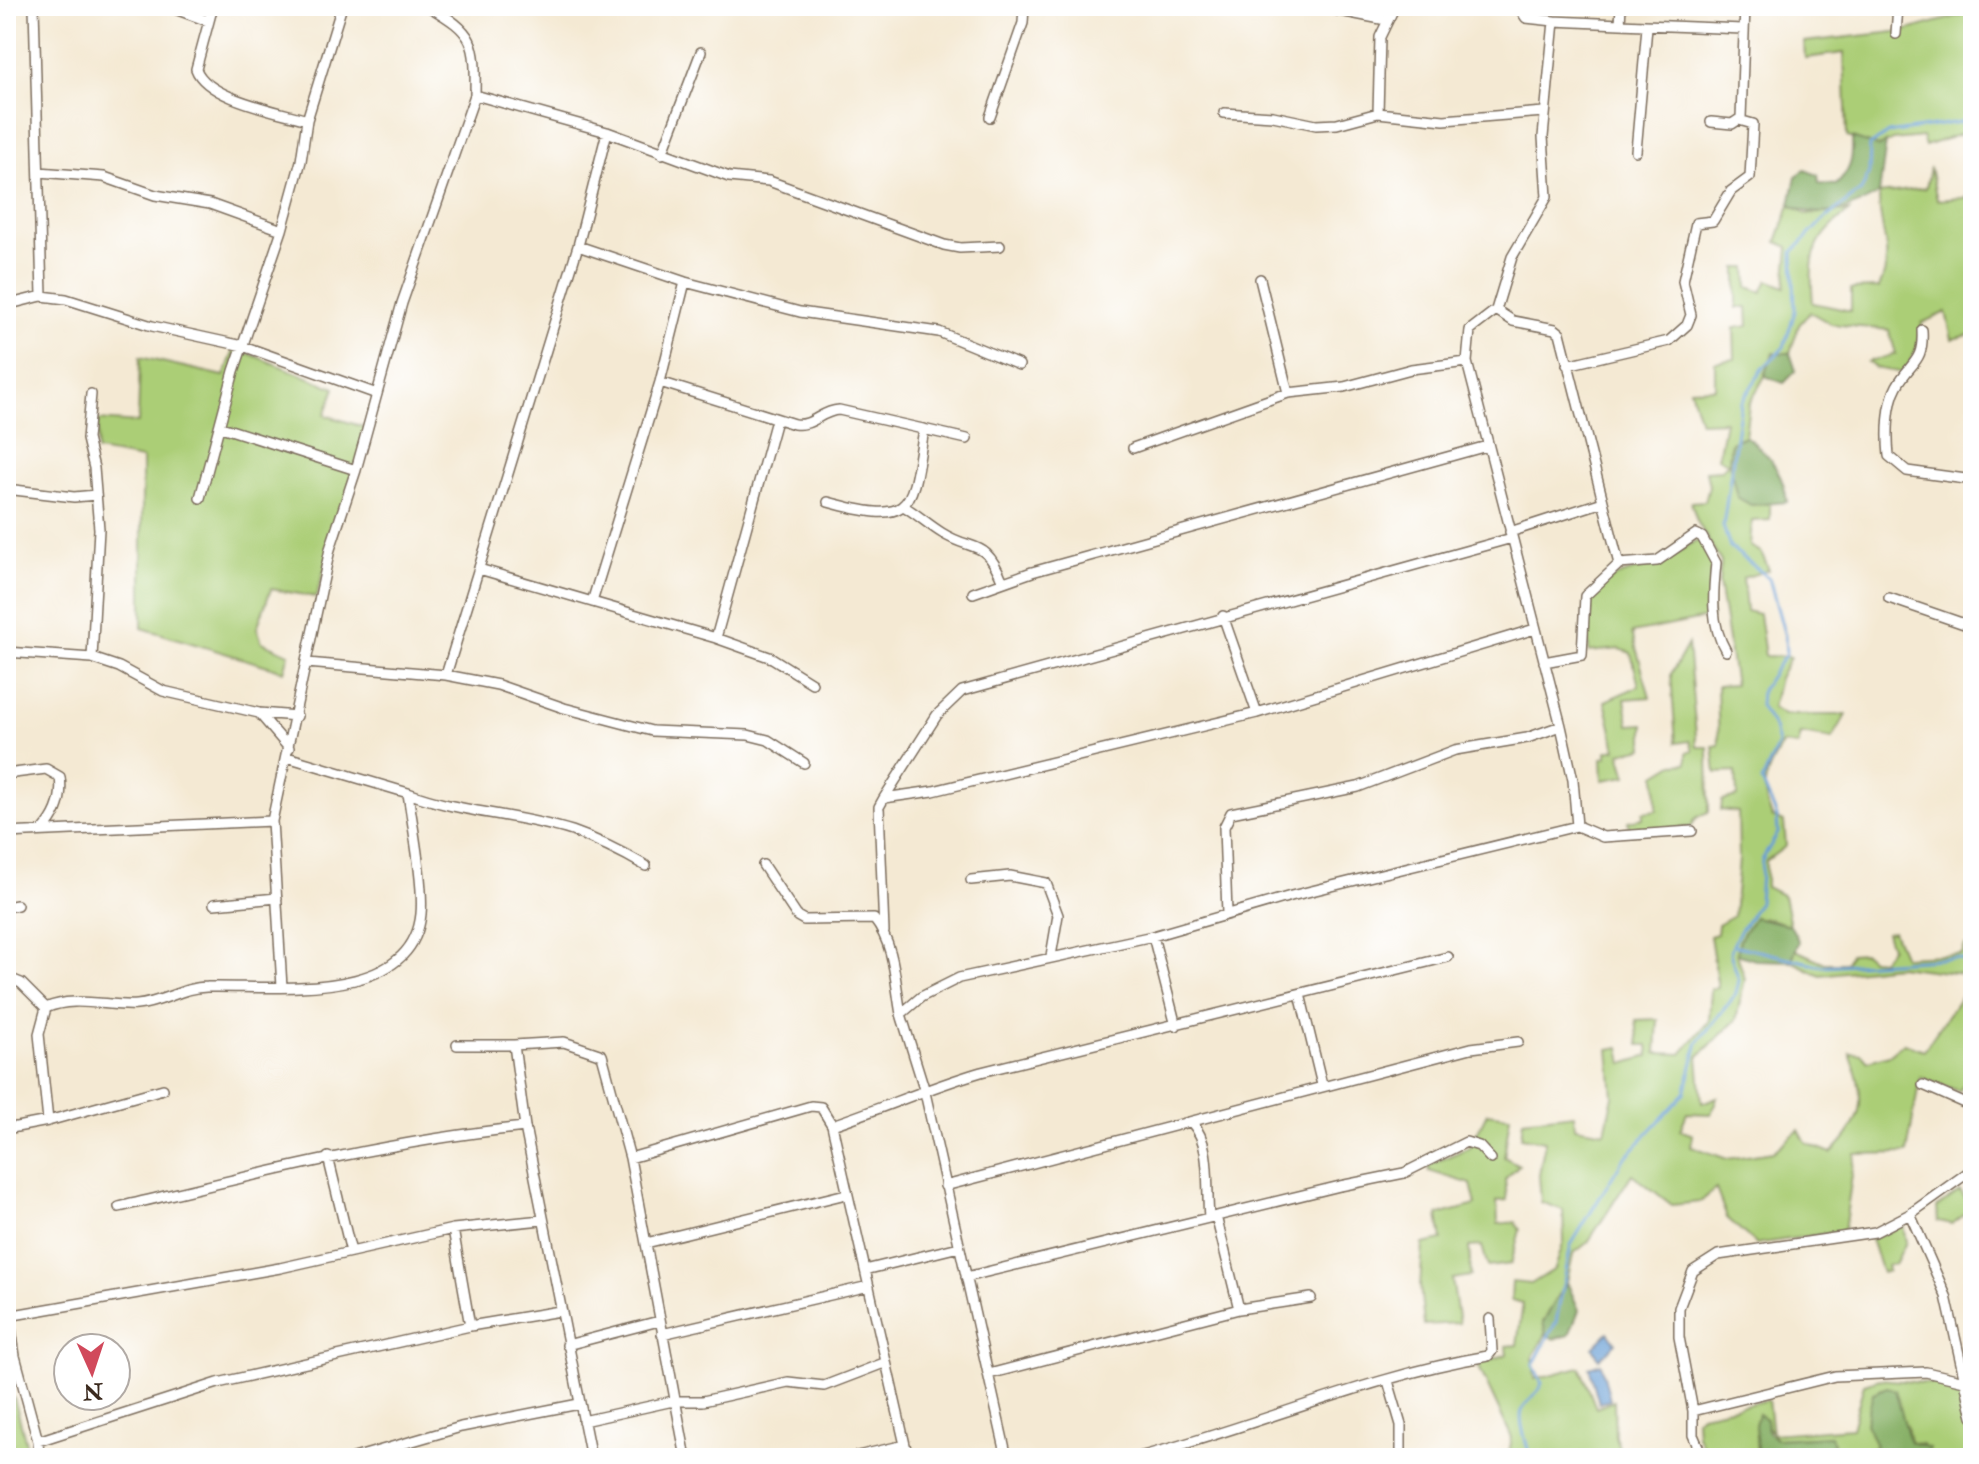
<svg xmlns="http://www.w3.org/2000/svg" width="1979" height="1464" viewBox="0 0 1979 1464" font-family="'IM FELL Double Pica',serif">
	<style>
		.green { fill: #abce76; stroke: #737c4a; stroke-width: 2 }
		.forest { fill: #88b167; stroke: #626e42; stroke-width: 2 }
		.water { fill: #679ed4; stroke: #516479; stroke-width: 2 }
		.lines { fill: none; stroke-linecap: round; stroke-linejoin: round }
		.stream { stroke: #679ed4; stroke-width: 3 }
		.minor-casing { stroke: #7c6d5d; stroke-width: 12 }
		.minor { stroke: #fff; stroke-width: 9 }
	</style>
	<rect width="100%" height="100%" fill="#fff"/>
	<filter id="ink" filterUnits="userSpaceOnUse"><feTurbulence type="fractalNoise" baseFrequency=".0125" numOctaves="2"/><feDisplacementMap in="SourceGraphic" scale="16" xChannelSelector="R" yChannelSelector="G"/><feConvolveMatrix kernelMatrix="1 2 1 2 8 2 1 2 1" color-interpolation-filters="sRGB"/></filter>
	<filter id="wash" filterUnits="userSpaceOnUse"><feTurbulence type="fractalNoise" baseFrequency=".006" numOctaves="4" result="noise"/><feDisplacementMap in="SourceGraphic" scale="32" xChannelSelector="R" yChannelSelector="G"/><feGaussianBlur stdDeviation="1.8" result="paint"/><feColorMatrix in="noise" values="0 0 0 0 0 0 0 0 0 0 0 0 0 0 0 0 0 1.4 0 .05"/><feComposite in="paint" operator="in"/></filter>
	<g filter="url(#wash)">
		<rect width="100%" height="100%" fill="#f4e9d3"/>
		<path class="green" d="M1961 6H1973V130L1925 146 1922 137 1893 140 1879 147 1847 137 1844 53 1805 58 1804 42 1904 31 1962 15Z
			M1930 167 1937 200 1973 197V334L1952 339 1946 312 1922 323 1917 348 1904 373 1875 368 1868 362 1896 354 1889 330 1831 324 1810 312 1799 325 1790 353 1773 354 1765 376 1749 404 1745 436 1731 442 1729 462 1751 505 1770 503V520L1752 521 1750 546 1761 552 1769 570 1743 578 1746 611 1759 614 1765 656 1790 657 1779 678 1772 708 1784 715H1846L1832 739 1801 734 1798 746 1782 744C1766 774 1758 785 1772 817L1784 822 1786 846 1766 861V887L1784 896 1790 925 1763 917 1740 939 1737 954 1745 979 1736 1020 1698 1057 1702 1103 1717 1097 1711 1114 1687 1113 1680 1130 1693 1135 1691 1146 1727 1159 1773 1152 1799 1130 1806 1143 1831 1153C1866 1120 1866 1096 1850 1053L1862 1054 1868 1061 1889 1055 1904 1043 1924 1050 1970 983 1973 986V1072L1959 1091 1920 1077 1907 1153 1855 1154 1844 1231 1756 1244 1727 1218 1716 1189 1700 1202 1672 1205 1632 1174 1588 1242 1573 1254 1567 1282 1543 1322 1546 1334 1533 1356 1535 1379 1580 1367 1596 1408 1614 1401 1615 1437 1623 1458H1499L1509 1453 1512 1438 1478 1365 1507 1354 1506 1346 1517 1345 1523 1303 1511 1300 1512 1282 1531 1284 1555 1269 1564 1241 1563 1210 1541 1202 1539 1175 1545 1141 1521 1137 1523 1120 1574 1114 1575 1127 1605 1132 1613 1096 1609 1049 1620 1047 1623 1064 1649 1056 1648 1045H1639L1636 1020 1658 1019 1656 1053 1681 1054 1709 1021 1711 989 1718 988 1710 936 1717 934 1718 925 1734 916 1739 859 1738 812 1721 810 1722 801 1737 797 1736 772 1716 773 1713 746 1719 745 1717 686 1735 685 1719 583 1721 562 1697 521 1691 502 1705 501 1709 486 1706 471 1721 470 1728 463 1718 458 1725 421 1700 422 1690 389 1715 388V362L1735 359 1734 328 1749 326 1748 308H1737V268H1747L1748 287 1762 292 1768 280 1785 287 1789 247 1777 242 1790 205 1806 214 1849 211C1812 242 1809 255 1813 303L1851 311V289L1879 288C1896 250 1878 231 1879 194L1926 188Z
			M235 348 335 388 325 415 367 428 316 597 271 589 257 628 262 642 289 654 284 671 142 628V459L97 451 98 420 138 423 140 357 224 376Z
			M1700 541 1714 567 1710 576 1712 617 1632 633 1650 697 1625 699 1629 725 1644 724V748L1620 753 1627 776 1603 780 1602 758 1607 757V751L1616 749 1605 701 1639 686 1631 653 1620 649 1589 652C1582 570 1606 584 1669 559 1681 553 1686 542 1700 541Z
			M1688 644 1697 747H1708L1709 812 1696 818 1691 827 1630 833 1628 821 1643 818V812L1657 810 1656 775 1674 764 1687 763V752L1693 750 1690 741 1676 743 1671 674Z
			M1893 931 1904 957 1962 954 1965 946 1973 945V967L1964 965 1962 974 1897 966 1820 975 1791 961 1796 950 1825 963H1846L1850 954 1864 953 1871 959 1882 960 1891 947 1886 933Z
			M1487 1113 1510 1116 1504 1157 1519 1165 1505 1179 1507 1200 1497 1201 1498 1224 1515 1222 1520 1230 1511 1264 1488 1267 1482 1246 1469 1247 1471 1276 1452 1279 1459 1323 1424 1325 1420 1286 1423 1244 1442 1240 1438 1215 1476 1205 1471 1184 1429 1171V1165L1470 1147Z
			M1960 1191 1973 1208 1952 1224 1938 1221 1937 1207Z
			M1903 1225 1906 1242 1895 1264 1887 1265 1888 1271 1882 1273 1871 1239Z
			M1880 1379 1957 1386 1973 1430V1458H1919L1926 1455 1922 1444 1910 1443 1907 1426 1864 1455 1836 1453 1831 1436 1776 1439 1758 1414 1755 1425 1757 1449 1743 1458H1709L1697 1435 1696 1419 1701 1414 1768 1400 1772 1434 1852 1428 1864 1384Z
			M14 1398 30 1458H6V1401Z"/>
		<path class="forest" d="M1852 138 1879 147 1886 143 1879 194C1851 210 1821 221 1790 205L1796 176 1805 170 1818 175 1819 184 1836 185C1851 171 1853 159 1852 138Z
			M1773 353H1790L1796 371 1784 383 1765 376Z
			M1745 436C1768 452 1784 474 1787 502L1751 505 1737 497 1729 462 1731 442Z
			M1754 917 1790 925 1799 942 1791 961 1755 960 1737 954 1740 939Z
			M1567 1282 1579 1310 1569 1335 1554 1339 1546 1334 1543 1322Z
			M1887 1387 1895 1390 1910 1442 1929 1448 1926 1455 1743 1458 1757 1449 1755 1425 1758 1414 1766 1419 1768 1433 1776 1439 1831 1436 1836 1453 1864 1454 1876 1445 1866 1423 1873 1393Z"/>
		<path class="water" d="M1608 1332 1616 1343 1599 1359 1593 1347Z
			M1601 1363 1610 1400 1599 1403 1589 1367Z"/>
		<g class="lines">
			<path class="stream" d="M1733 945 1823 966 1955 958 1973 962
				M1530 1458C1528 1445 1518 1422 1522 1411 1527 1400 1537 1396 1542 1383L1533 1365 1556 1322 1571 1245 1622 1161 1685 1093 1698 1042 1736 994 1739 980 1730 953 1737 936 1759 902 1762 860 1778 833 1777 817 1762 781 1778 744 1774 728 1760 706 1761 690 1786 654 1785 636 1769 578 1730 547 1723 526 1741 403 1764 367 1784 347 1795 311 1793 252 1823 220 1861 191 1869 173 1870 146 1888 133 1973 120"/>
		</g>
	</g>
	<g filter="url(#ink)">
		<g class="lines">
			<defs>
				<path id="minor" d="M34 6 42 296
					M167 6 208 21
					M213 6 196 69C207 99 278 111 307 120
					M428 6C475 33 476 41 475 95L607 132 729 177 769 181 944 245 960 248 1000 246
					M1315 6 1386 20
					M1518 6 1526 18 1554 21
					M1621 6 1620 24 1554 21 1543 137 1547 197 1512 257 1496 310 1470 330 1467 362 1561 726 1573 780 1577 826 1603 837 1692 831
					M1620 24 1743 29
					M1896 34 1898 6
					M1224 113 1273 116 1316 125 1337 124 1378 113 1444 120 1544 112
					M1378 113 1380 37 1395 6
					M990 117 1023 23 1024 6
					M1711 122 1732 124 1741 118 1745 6
					M607 132 578 246 446 675 498 685 564 708 652 731 748 735 768 740 804 763
					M1636 151 1647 27
					M662 154 701 52
					M39 172 104 177 155 195 210 204 282 230
					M578 246 685 282 800 312 939 332 1019 365
					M1260 279 1288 393
					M6 305 42 296 66 299 152 326 243 346 377 394
					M1496 310 1513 321 1555 329 1560 333 1619 564
					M1922 330C1924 363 1911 361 1897 386 1887 404 1887 436 1889 456L1907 471 1973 480
					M1567 365 1669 341 1687 325 1691 315 1683 281 1696 223 1713 221 1731 191 1750 177 1753 124 1739 120
					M660 382 794 424C813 427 820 411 839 410L967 439
					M91 394 87 439 94 468 99 529 92 658
					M221 427 356 470
					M1133 448 1288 393 1344 387 1411 369 1467 362
					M6 489 74 497 96 495
					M200 498 234 371 282 230 301 161 307 120 342 6
					M828 502C915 526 911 510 924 429
					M905 507C918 515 929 525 942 533 974 553 985 537 1003 582
					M1510 532 1603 502
					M1970 556 1973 557
					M479 569 716 638 772 658 812 683
					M973 593 1032 572 1487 446
					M1889 598 1973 627
					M592 602 660 382 685 282
					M1223 616 1257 713
					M716 638 776 420
					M6 652 92 658 119 667 163 691 259 713 297 716
					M1544 662 1582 655 1585 596 1619 564 1657 561 1696 534 1702 537 1716 563C1713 593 1710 624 1726 651
					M307 663 446 675
					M259 713 289 748
					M6 774 46 769 60 777C63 798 57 815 43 830
					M408 793C461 813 518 814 572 831 598 840 622 852 646 866
					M884 798 937 715 962 691 1512 538
					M6 833 272 821
					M763 865 797 916 804 920 874 919C895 945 895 982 901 1014
					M971 880 1010 876 1046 883 1058 915 1051 956
					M214 904 277 898
					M6 907 17 905
					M1227 914 1224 827 1231 813 1358 787 1455 750 1527 738 1561 726
					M884 932 879 807 884 798 933 791 1257 713 1535 629
					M1153 936 1176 1026
					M6 977 21 983 46 1008
					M282 987 272 821 330 549 356 470 402 303 475 95
					M1300 994 1322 1085
					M457 1045H514
					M1923 1085 1973 1107
					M48 1121 39 1034 46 1008C74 995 108 1007 137 1005 162 1003 183 987 207 987 271 985 412 1005 421 914 424 885 412 823 408 793L287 757
					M1192 1123C1212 1144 1206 1186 1209 1217
					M6 1129 48 1121 163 1089
					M328 1157 351 1252
					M630 1158 811 1106 821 1107 832 1125
					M945 1186 1471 1048 1518 1042
					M119 1207C254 1175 387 1141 525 1127
					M1910 1214 1946 1296 1973 1417
					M1216 1216 1239 1309
					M453 1229 470 1326
					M646 1243 846 1194
					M865 1270 959 1247
					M966 1277 1340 1186 1404 1173 1466 1142 1479 1146 1491 1159
					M6 1295 15 1356 38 1441 218 1383 470 1326 560 1311
					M8 1316 280 1268 453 1229 542 1220
					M662 1334 869 1286
					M567 1345 659 1321
					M989 1374 1239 1309 1311 1298
					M1388 1381 1401 1425V1458
					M1693 1411 1835 1376 1926 1372 1973 1383
					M583 1421 673 1401H703L788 1382 824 1386 884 1363
					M38 1441 39 1458
					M354 1458 461 1427 579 1404
					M591 1458 525 1127 514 1045 564 1042 602 1055 630 1158 686 1458
					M849 1458 905 1445
					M908 1458 832 1125C883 1108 930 1087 981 1072L1448 957
					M1007 1458 924 1088 901 1014 921 997 959 978 1153 936 1291 896 1577 826
					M1135 1458C1253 1428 1367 1376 1488 1356L1492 1351 1490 1319
					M1703 1458 1693 1435V1411L1679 1337V1308L1693 1271 1718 1255 1875 1232 1910 1214 1973 1169"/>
			</defs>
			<use href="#minor" class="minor-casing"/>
			<use href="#minor" class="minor"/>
		</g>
	</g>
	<rect width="1979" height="1464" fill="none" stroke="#fff" stroke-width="32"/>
	<g transform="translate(92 1372) rotate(177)"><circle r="38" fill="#ffffff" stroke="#b1aaa5" stroke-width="2"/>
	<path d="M0-6L14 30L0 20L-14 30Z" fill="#d1495b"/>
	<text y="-12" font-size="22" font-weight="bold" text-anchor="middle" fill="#3b2a1e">N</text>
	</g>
</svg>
